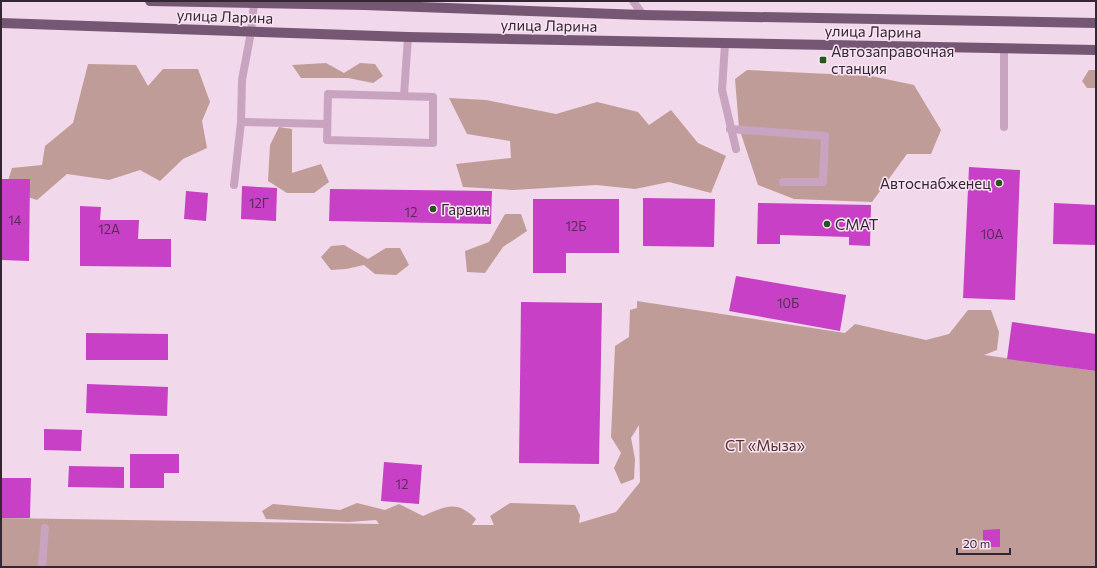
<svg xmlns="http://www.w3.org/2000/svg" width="1097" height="568" viewBox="0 0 1097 568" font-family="Commissioner,sans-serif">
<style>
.green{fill:#c09c98}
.building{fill:#c740c6}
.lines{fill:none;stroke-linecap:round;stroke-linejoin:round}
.lane{stroke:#c9a4c1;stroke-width:8}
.primary{stroke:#765773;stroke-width:10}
.poi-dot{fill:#25561b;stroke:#f9e4f3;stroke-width:1.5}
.labels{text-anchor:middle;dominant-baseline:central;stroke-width:3;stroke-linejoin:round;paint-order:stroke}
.number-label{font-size:13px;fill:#592c58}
.street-label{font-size:15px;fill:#342633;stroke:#f9e4f3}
.poi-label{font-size:15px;fill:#342633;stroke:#f9e4f3;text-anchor:start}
.park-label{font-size:15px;fill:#522f29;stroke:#f9e4f3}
</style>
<rect width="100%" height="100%" fill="#f1d8ea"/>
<!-- green -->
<g class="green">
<polygon points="326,63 344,73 360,63 375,64 383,76 373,83 348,78 301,78 292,65"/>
<polygon points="88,64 136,65 148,86 163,69 198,69 210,102 202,121 207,148 183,159 160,181 140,170 109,180 67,174 37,200 5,190 12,168 42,165 45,146 73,123"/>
<polygon points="747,70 871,76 914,85 941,130 931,154 907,154 872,202 794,199 758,185 739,128 735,79"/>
<polygon points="1089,70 1096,70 1096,88 1087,88 1082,81"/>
<polygon points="449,98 486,100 556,114 597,102 638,112 649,125 671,110 698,143 726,156 711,193 669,182 635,189 596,185 513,190 463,187 456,164 511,158 510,141 467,134"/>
<polygon points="279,127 292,129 292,173 321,164 329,182 314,193 287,193 268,181 270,145"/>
<polygon points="505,214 521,214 527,231 503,247 485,273 467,272 465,251 489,242"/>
<polygon points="344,245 368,259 386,248 400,248 409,265 396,275 375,274 364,265 346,269 331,270 321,257 331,246"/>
<path d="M637,301L845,333L855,324L926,340L949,334L968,310H991L999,332L997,350L984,355L1096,371V567H1V518L379,524L376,520L349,522L266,519L262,511L273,504L340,510L357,503L385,510L399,504L423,516C446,506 457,500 476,519L472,525H494L490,516L510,503L575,505L580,515L579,523L616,512L640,482L639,425L631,438L635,459L634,479L621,484L614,468L621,453L611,437L615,346L629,337L630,310L637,308Z"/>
</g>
<!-- building -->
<g class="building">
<polygon points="969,167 1020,170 1015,300 963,298"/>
<polygon points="1,179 30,179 29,261 1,260"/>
<polygon points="242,186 277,188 276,221 241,219"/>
<polygon points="330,189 492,191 491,224 329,221"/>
<polygon points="186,191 208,193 206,221 184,219"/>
<polygon points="643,198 715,199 714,247 643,246"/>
<polygon points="533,199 619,199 619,253 566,253 566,273 533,273"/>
<polygon points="758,203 871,205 870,246 849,245 849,237 780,235 780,244 757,244"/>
<polygon points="1054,203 1096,205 1096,245 1053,244"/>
<polygon points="80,206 101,207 100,220 139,220 138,239 171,239 171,267 80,266"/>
<polygon points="736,276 846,295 840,331 729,311"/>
<polygon points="521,302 602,303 599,464 519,463"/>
<polygon points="1012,322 1096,334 1096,371 1007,359"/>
<polygon points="86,333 168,334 168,360 86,360"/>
<polygon points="87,384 168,387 167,416 86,413"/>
<polygon points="44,429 82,430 81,451 44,450"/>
<polygon points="130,454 179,454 179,473 164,473 164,488 130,488"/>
<polygon points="384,462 422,465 419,504 381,501"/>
<polygon points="69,466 124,467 124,488 68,487"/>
<polygon points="1,478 31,478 30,518 1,518"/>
<polygon points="1000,529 1000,547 983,547 983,530"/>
</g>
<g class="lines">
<!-- lane -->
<g class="lane">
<polyline points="633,1 643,15"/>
<polyline points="725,44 722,90 736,149"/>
<polyline points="1004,48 1004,127"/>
<polygon points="328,94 433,97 433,143 327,140"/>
<polyline points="404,95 408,37"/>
<polyline points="241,122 327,124"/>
<polyline points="730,129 825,136 823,182 783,182"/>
<polyline points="234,185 241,122 242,80 251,32 254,3"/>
<polyline points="42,567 45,528"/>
</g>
<!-- primary -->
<g class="primary">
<polyline points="150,1 364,5 643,15 1096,23"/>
<polyline points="1,23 408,37 1096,50"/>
</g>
</g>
<!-- markers -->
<g class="poi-dot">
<rect x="819" y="56" width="8" height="8" rx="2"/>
<circle cx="999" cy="183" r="4"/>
<circle cx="433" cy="209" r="4"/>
<circle cx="827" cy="224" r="4"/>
</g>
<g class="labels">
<!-- number labels -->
<g class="number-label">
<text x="259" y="203">12Г</text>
<text x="411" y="212">12</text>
<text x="15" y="220">14</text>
<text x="576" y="226">12Б</text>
<text x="109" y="229">12А</text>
<text x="992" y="234">10А</text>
<text x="788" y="303">10Б</text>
<text x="402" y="484">12</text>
</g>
<!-- street labels -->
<g class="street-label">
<text transform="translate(225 16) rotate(2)">улица Ларина</text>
<text transform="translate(549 25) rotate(1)">улица Ларина</text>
<text transform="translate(873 31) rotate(1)">улица Ларина</text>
</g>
<!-- poi labels -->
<g class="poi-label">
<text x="831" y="51">Автозаправочная<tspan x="831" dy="17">станция</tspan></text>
<text x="991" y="183" text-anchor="end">Автоснабженец</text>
<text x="441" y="209">Гарвин</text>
<text x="835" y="224">СМАТ</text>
</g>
<!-- park labels -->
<g class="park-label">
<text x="765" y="445">СТ «Мыза»</text>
</g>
</g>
<!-- border -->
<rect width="1097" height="568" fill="none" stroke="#342633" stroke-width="4"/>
<!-- scale -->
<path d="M957 548v6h53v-6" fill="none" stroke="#342633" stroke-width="2"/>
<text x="963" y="548" font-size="12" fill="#342633" stroke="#f9e4f3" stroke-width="3" paint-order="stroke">20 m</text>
</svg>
